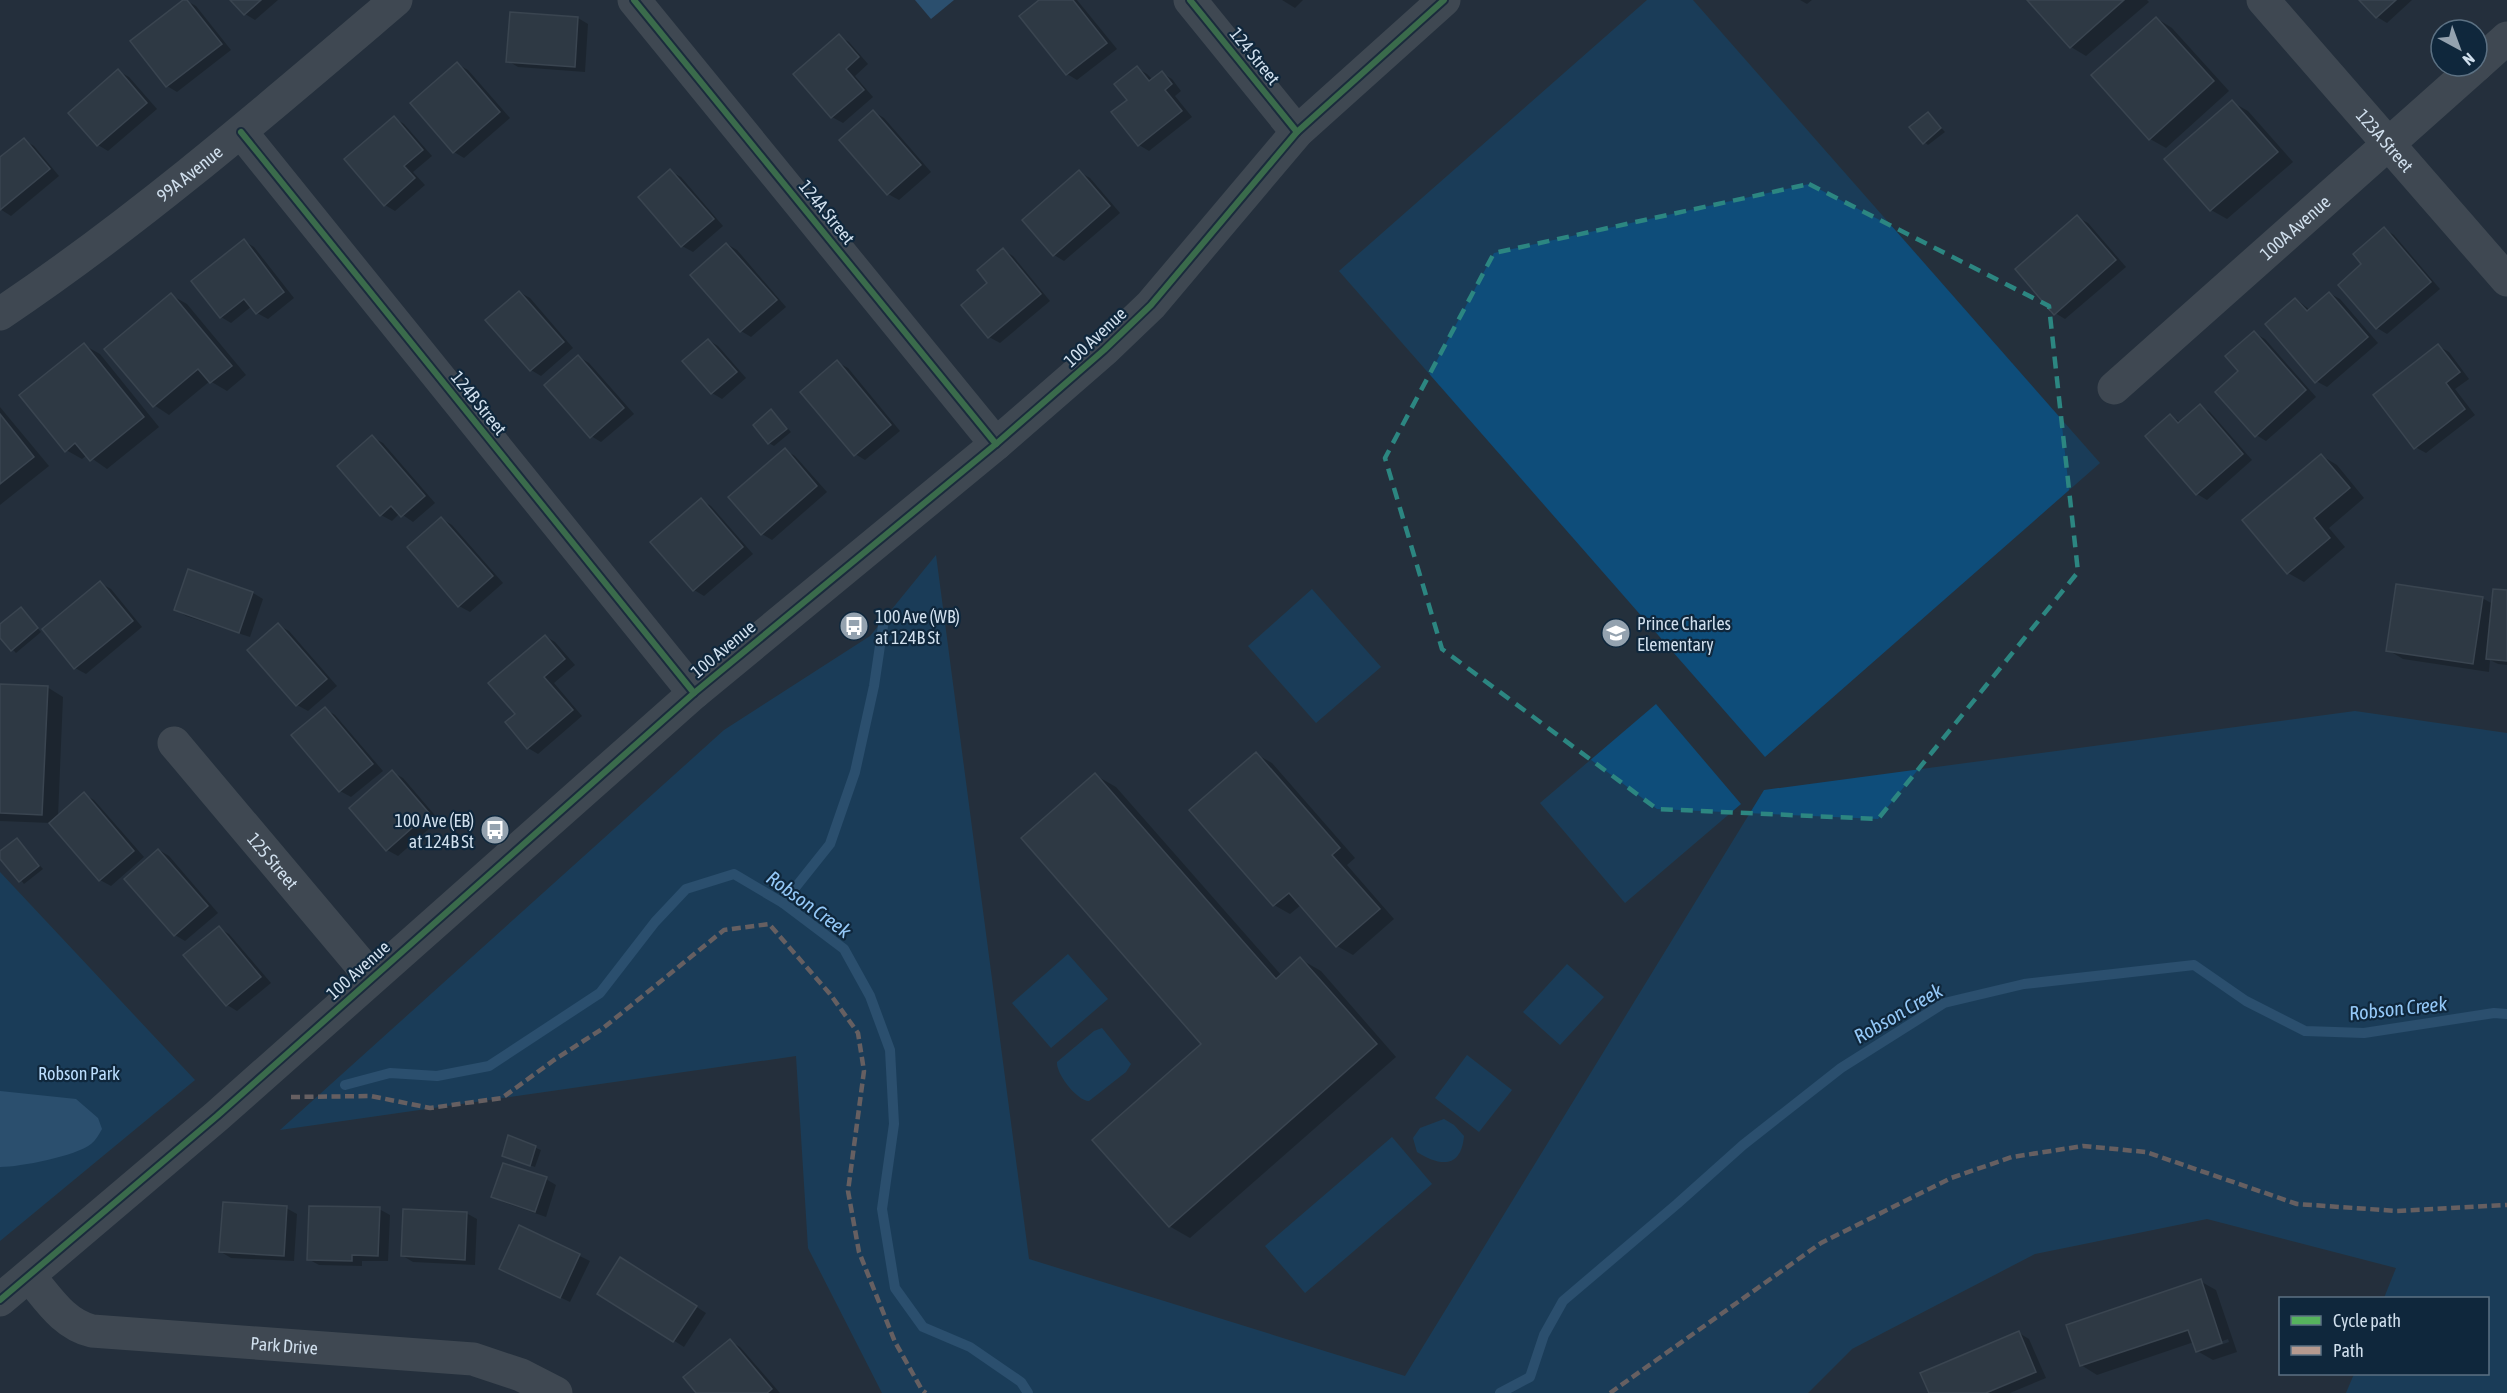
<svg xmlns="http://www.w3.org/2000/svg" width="2507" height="1393" viewBox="0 0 2507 1393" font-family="'Asap Condensed',sans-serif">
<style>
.green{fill:#0e4d7a}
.water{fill:#3475ab}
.shadow{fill:#0007;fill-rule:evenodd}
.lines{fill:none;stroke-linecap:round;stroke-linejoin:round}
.stream{stroke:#3475ab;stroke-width:10}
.building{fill:#3b454f;stroke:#545f69;stroke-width:1.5}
.minor{stroke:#60676e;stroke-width:33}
.tertiary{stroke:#60676e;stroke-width:33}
.quiet{stroke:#b69a8f;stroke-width:4.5;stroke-dasharray:9 4.5;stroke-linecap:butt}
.cycleway-casing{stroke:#0f273c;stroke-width:10}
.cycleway{stroke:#56b35d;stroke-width:6}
.marked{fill:none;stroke:#2c8681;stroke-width:4.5;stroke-dasharray:12 8;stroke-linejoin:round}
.labels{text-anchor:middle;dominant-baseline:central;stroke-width:4.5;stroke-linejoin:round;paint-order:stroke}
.street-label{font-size:18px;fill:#d0dfed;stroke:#0f273c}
.poi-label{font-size:18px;fill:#d0dfed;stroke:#0f273c;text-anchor:start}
.park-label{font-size:18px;fill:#bbddfd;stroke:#0f273c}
.water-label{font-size:20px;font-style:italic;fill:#94c8f7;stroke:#0f273c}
</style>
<rect width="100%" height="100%" fill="#24303c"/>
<!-- green -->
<g class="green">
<polygon points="1647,0 1693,0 2100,463 1765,757 1339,271"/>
<polygon points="936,555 1029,1259 1405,1376 1764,790 2355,711 2507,733 2507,1393 2346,1393 2354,1374 2488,1374 2488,1298 2384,1298 2396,1268 2207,1219 2035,1254 1852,1349 1808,1393 882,1393 808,1248 796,1056 280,1130 724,730 870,636"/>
<polygon points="1312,589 1381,667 1316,723 1248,646"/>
<polygon points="1656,704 1741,804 1625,903 1540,803"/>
<polygon points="0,872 195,1080 0,1241"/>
<polygon points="1068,954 1108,999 1051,1048 1012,1003"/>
<polygon points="1567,964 1604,997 1560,1045 1523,1012"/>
<path d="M1102,1028L1131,1064L1126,1072L1089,1101C1077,1101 1056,1074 1057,1062L1094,1031Z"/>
<polygon points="1467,1055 1512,1090 1479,1132 1435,1098"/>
<path d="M1444,1119L1454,1125L1464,1136C1461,1168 1441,1167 1417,1152L1413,1138L1420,1128Z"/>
<polygon points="1392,1137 1432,1184 1305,1293 1265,1246"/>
</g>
<!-- water -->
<g class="water">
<polygon points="915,0 954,0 931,19"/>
<path d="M0,1091L76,1099L98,1118L102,1129C99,1134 96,1140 91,1144C76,1156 20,1167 0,1167Z"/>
</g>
<!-- shadow -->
<g class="shadow">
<polygon points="185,0 196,6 231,50 177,92 167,86"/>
<polygon points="232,0 278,0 255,20 245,14"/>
<polygon points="1042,0 1077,0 1117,49 1077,80 1067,74 1021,17"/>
<polygon points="1282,0 1303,0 1295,8"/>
<polygon points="1800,0 1812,0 1807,4"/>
<polygon points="2029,0 2147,0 2149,2 2086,56 2071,47"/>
<polygon points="2361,0 2412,0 2387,23 2377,17"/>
<polygon points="511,14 578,18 588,24 585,72 518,67 508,61"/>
<polygon points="2156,18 2172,28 2229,91 2166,148 2150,139"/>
<polygon points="839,36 849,42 868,64 855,76 873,97 843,123 832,117 795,74"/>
<polygon points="457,64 468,70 510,118 464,158 454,152"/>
<polygon points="1137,68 1147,74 1153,80 1162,73 1172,79 1181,91 1175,96 1192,117 1149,151 1139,145 1129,100"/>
<polygon points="118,71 129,77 157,109 108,151 98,145"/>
<polygon points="2232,102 2248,111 2293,162 2227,219 2211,210 2166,159"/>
<polygon points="874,112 884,118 931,172 899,200 888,194"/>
<polygon points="1928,114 1945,132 1928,145 1924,142"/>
<polygon points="394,118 404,124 432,156 413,172 425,185 395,211 385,205"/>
<polygon points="24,140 34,146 59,176 11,216 0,209 0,159"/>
<polygon points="670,171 681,177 723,226 693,252 682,246 640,197"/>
<polygon points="1079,172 1090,178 1120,213 1064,261 1054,255"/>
<polygon points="2077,217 2088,223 2126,267 2065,319 2055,313"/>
<polygon points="2384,229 2394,235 2440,289 2387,334 2377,328"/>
<polygon points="244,241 254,247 294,298 268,319 257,313 252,306 231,323 221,317"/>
<polygon points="727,244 737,250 786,307 751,337 741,331 692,275"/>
<polygon points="1003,250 1013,256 1050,301 1000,343 989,337 990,283"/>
<polygon points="519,292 530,298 573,348 541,376 531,370"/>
<polygon points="2329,293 2340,299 2378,343 2327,387 2316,381 2296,299 2310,310"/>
<polygon points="171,295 187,304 246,375 227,391 210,381 169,415 154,405"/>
<polygon points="2254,333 2265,339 2316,397 2266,441 2256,435 2240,371"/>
<polygon points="708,340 718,346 746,378 722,399 712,393"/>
<polygon points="84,345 100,354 159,427 107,469 87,455 82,459 66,450"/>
<polygon points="2438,346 2449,352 2469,379 2455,389 2475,415 2426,453 2415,447"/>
<polygon points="579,357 589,363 634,414 601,442 591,436"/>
<polygon points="837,362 848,368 900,431 865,460 855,454"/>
<polygon points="2200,406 2210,412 2252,460 2207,500 2197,494 2170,416 2181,422"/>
<polygon points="0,407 49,466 0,505"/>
<polygon points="771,411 791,432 774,446 769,443"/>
<polygon points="372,437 383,443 435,503 413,522 400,513 392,521 381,515"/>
<polygon points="785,450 795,456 827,492 772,540 762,534"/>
<polygon points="2322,456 2337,465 2364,498 2329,528 2345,547 2304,582 2288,573"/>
<polygon points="701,500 711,506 753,554 704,596 694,590"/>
<polygon points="442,519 452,525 503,583 470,612 459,606"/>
<polygon points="100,583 111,589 142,627 86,674 75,668"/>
<polygon points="2507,591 2507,665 2498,664 2490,660 2489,672 2403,659 2388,650 2482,598 2493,604"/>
<polygon points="253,593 263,599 250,637 186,616 176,610"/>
<polygon points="21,609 41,632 16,653 0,636 0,626"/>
<polygon points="278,625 289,631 337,686 308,711 297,705 249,650"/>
<polygon points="545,636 555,642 575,665 554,683 582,716 538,754 528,748 517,714"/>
<polygon points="0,685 47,687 63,697 58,817 84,794 94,800 144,857 111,886 100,880 51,823 0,821"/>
<polygon points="325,709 335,715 383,771 351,797 340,791 293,735"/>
<polygon points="1256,754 1272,763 1355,858 1347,865 1394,919 1353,955 1337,946 1301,905 1290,914 1274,905"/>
<polygon points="392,772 403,778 439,820 398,856 387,850"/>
<polygon points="1095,775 1116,787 1282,976 1300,959 1321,971 1396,1057 1190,1238 1169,1226 1203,1044"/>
<polygon points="17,840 43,869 24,884 0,856 0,853"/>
<polygon points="159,850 169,856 218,913 185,941 175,935"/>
<polygon points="219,928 229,934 271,983 237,1011 227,1005"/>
<polygon points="509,1137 541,1150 535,1167 509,1158"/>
<polygon points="546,1179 556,1185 546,1217 503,1202 493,1196"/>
<polygon points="286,1208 297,1214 294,1261 231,1258 221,1252"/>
<polygon points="379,1209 390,1215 388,1261 362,1261 362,1266 319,1265 308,1259"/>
<polygon points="466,1213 477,1219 475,1265 413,1262 403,1256"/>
<polygon points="520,1227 590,1261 570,1302 501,1269"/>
<polygon points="631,1265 706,1313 684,1347 599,1293"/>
<path d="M2200,1281L2216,1290L2237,1352L2213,1360L2197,1351L2194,1342L2097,1375L2081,1365ZM2228,1339L2229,1342L2206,1350V1347Z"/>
<polygon points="2019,1333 2029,1339 2046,1378 2010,1393 1930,1393"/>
<polygon points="730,1341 740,1347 780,1393 698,1393"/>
</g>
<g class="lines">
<!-- stream -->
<g class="stream">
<polyline points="783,903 830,844 855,772 874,686 884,619"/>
<polyline points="345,1085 390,1073 437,1076 489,1066 600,993 655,922 686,889 734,874 783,903 844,949 870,996 890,1050 894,1124 882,1209 895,1288 923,1327 970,1347 1021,1382 1028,1393"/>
<polyline points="1500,1393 1530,1377 1544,1335 1563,1301 1677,1204 1743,1145 1841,1068 1944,1003 2024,984 2194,965 2246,1001 2305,1031 2364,1033 2494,1013 2507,1014"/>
</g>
</g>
<!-- building -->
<g class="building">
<polygon points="183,0 187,0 222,44 166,87 130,41"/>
<polygon points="230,0 261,0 244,15"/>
<polygon points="1039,0 1073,0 1107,43 1066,75 1019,16"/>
<polygon points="2027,0 2124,0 2070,48"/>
<polygon points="2359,0 2396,0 2376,18"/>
<polygon points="510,12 578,17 575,67 506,62"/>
<polygon points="2156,17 2214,81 2149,140 2091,75"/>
<polygon points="839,34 859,57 846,69 864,90 831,118 793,74"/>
<polygon points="457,62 500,112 453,153 410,103"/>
<polygon points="1137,66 1149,81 1162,71 1172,84 1165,90 1182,111 1138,146 1111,112 1127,100 1114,84"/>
<polygon points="118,69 147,103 97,146 68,113"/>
<polygon points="2232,100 2278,152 2210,211 2164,159"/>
<polygon points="873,110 921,165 887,195 839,140"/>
<polygon points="1928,112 1941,128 1923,144 1909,127"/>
<polygon points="394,116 423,150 404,166 415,178 384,206 344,159"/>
<polygon points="24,138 50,169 0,210 0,157"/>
<polygon points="670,169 714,219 681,247 638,197"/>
<polygon points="1079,170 1110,206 1053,256 1022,220"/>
<polygon points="2077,215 2116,260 2054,315 2015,269"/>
<polygon points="2384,227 2431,282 2376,329 2338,285 2361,264 2353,254"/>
<polygon points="244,239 284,292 256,314 244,299 220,318 191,281"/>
<polygon points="726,243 777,300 740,332 690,275"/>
<polygon points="1003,248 1041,294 988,338 961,305 987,283 977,270"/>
<polygon points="519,291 564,342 530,371 485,320"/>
<polygon points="2329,292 2368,337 2315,383 2265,324 2295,298 2307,311"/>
<polygon points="171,293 232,366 210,383 198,369 153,407 104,349"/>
<polygon points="2254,331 2306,390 2255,437 2215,392 2238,371 2225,356"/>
<polygon points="708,339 737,372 711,394 682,361"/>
<polygon points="84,343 144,417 90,461 75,443 65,452 19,395"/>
<polygon points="2438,344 2460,372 2446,383 2465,409 2414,449 2373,395"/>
<polygon points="578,355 624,408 590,438 544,385"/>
<polygon points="837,360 891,425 854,456 800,392"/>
<polygon points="2200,404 2243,454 2196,495 2145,436 2170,414 2178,423"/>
<polygon points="771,409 787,429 768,444 753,425"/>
<polygon points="0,414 34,457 0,484"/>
<polygon points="372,435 425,496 401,517 391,506 380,516 337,466"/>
<polygon points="785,448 817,486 761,535 728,497"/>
<polygon points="2321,454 2350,488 2314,518 2330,538 2287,574 2242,520"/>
<polygon points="701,498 743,547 693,591 650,542"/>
<polygon points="441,517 493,576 458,607 407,547"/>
<polygon points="188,569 253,592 239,633 174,610"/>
<polygon points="100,581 133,621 74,669 42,629"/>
<polygon points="2396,584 2483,597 2473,664 2386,651"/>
<polygon points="2493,589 2507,590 2507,661 2486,659"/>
<polygon points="21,607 38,628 11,651 0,638 0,624"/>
<polygon points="278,623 327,679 296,706 247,650"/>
<polygon points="545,635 565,659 544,677 573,710 527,749 505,722 515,714 488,683"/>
<polygon points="0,684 48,686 42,815 0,813"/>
<polygon points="325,707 373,764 339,792 291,735"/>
<polygon points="1256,752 1340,848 1332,855 1380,909 1336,947 1289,893 1273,906 1189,810"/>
<polygon points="392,770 429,813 386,851 349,808"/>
<polygon points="1095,773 1276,979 1300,957 1377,1044 1169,1227 1092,1140 1201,1044 1021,838"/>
<polygon points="84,792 134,851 99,881 49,823"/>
<polygon points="17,838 39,866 19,882 0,859 0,851"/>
<polygon points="158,849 208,906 174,936 124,879"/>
<polygon points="219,926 261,977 226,1006 183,955"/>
<polygon points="508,1135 536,1146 530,1166 502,1156"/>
<polygon points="503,1163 547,1177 535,1212 491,1197"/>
<polygon points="223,1202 287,1206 284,1256 219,1252"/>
<polygon points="309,1206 380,1207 378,1256 352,1255 352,1261 307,1260"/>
<polygon points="403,1209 467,1212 465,1260 401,1256"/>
<polygon points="519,1225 580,1254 560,1298 499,1269"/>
<polygon points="620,1257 697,1306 673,1342 597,1294"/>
<polygon points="2201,1279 2222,1343 2196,1352 2188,1330 2080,1366 2066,1325"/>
<polygon points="2019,1331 2036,1372 1986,1393 1929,1393 1920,1373"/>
<polygon points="730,1339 772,1389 767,1393 696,1393 683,1377"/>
</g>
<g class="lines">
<!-- minor -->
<g class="minor">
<polyline points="634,0 996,444"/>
<polyline points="1190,0 1297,132"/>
<path id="s1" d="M2263,0L2507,280"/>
<polyline points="2477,65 2507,38"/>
<polyline points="241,132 694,693"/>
<path id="s2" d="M0,314C140,220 268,109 396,0"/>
<path id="s3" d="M2114,388L2476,66"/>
<path id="s4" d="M174,743L372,978"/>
<path id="s5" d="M29,1276C48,1298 63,1324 92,1331L473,1359L521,1375L556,1393"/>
</g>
<!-- tertiary -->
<polyline class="tertiary" points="0,1300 217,1116 694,693 996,444 1104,350 1151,305 1297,132 1444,0"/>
<!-- quiet -->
<g class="quiet">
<polyline points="291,1097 371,1096 430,1108 502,1098 554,1060 602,1029 724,930 769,924 830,994 858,1033 864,1071 848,1191 859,1252 895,1342 922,1390 926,1393"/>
<polyline points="1610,1393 1821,1243 1951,1178 2012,1157 2083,1146 2146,1152 2297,1204 2397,1211 2507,1205"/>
</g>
<!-- cycleway casing -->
<g class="cycleway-casing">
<g id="cycleway">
<polyline points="634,0 996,444"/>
<polyline points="1190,0 1297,132"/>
<polyline points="241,132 694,693"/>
<polyline points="0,1300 217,1116 694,693 996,444 1104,350 1151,305 1297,132 1444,0"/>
</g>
</g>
<!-- cycleway -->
<use href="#cycleway" class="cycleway"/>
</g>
<!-- marked area -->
<path d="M0 0H2507V1393H0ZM1809,184L2049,306L2078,572L1878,819L1657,809L1442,649L1385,458L1494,253Z" fill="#24303c" fill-opacity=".55" fill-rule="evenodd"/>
<path class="marked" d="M1809,184L2049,306L2078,572L1878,819L1657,809L1442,649L1385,458L1494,253Z"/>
<!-- icons -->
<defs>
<g id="bus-disc" transform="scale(1.5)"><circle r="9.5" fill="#94a2af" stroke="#0f273c"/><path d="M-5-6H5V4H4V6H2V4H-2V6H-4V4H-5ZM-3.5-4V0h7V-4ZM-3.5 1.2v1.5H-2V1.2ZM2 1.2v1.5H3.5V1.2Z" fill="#fff"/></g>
<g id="school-disc" transform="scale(1.5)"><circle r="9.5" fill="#94a2af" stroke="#0f273c"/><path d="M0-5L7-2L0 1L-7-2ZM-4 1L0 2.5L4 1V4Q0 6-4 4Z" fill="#fff"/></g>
</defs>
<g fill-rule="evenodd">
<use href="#bus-disc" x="854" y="626"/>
<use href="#school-disc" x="1616" y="633"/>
<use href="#bus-disc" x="495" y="830"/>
</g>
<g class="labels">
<!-- street labels -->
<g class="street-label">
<text transform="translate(1255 56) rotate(51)">124 Street</text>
<text stroke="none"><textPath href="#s1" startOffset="186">123A Street</textPath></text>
<text stroke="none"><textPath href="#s2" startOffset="236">99A Avenue</textPath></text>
<text transform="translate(827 212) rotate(51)">124A Street</text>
<text stroke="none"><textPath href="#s3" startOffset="242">100A Avenue</textPath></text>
<text transform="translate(1095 337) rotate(-43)">100 Avenue</text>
<text transform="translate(479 403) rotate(51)">124B Street</text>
<text transform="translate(723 649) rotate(-40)">100 Avenue</text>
<text stroke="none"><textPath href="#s4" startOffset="154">125 Street</textPath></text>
<text transform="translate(358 970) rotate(-42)">100 Avenue</text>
<text stroke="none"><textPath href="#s5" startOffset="278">Park Drive</textPath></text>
</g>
<!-- poi labels -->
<g class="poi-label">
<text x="875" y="616">100 Ave (WB)<tspan x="875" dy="21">at 124B St</tspan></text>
<text x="1637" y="623">Prince Charles<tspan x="1637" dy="21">Elementary</tspan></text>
<text x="474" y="820" text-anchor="end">100 Ave (EB)<tspan x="474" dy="21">at 124B St</tspan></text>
</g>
<!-- park labels -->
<g class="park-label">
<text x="79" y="1073">Robson Park</text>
</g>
<!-- water labels -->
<g class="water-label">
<text transform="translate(809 904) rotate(36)">Robson Creek</text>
<text transform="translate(2398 1008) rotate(-6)">Robson Creek</text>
<text transform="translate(1898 1013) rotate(-30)">Robson Creek</text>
</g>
</g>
<!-- legend -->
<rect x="2279" y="1297" width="210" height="78" fill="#0f273c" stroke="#5c7183" stroke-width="1.5"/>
<rect x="2291" y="1316" width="30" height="9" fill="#56b35d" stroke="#5c7183" stroke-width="1.5"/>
<text x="2333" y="1327" font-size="18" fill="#d0dfed">Cycle path</text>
<rect x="2291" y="1346" width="30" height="9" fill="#b69a8f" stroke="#5c7183" stroke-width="1.5"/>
<text x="2333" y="1357" font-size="18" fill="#d0dfed">Path</text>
<!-- north arrow -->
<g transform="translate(2459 48) rotate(139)"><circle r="28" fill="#0f273c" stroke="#5c7183" stroke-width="1.5"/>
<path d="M0-4.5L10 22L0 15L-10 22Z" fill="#94a2af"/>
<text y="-9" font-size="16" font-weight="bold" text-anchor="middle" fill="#d0dfed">N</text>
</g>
</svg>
